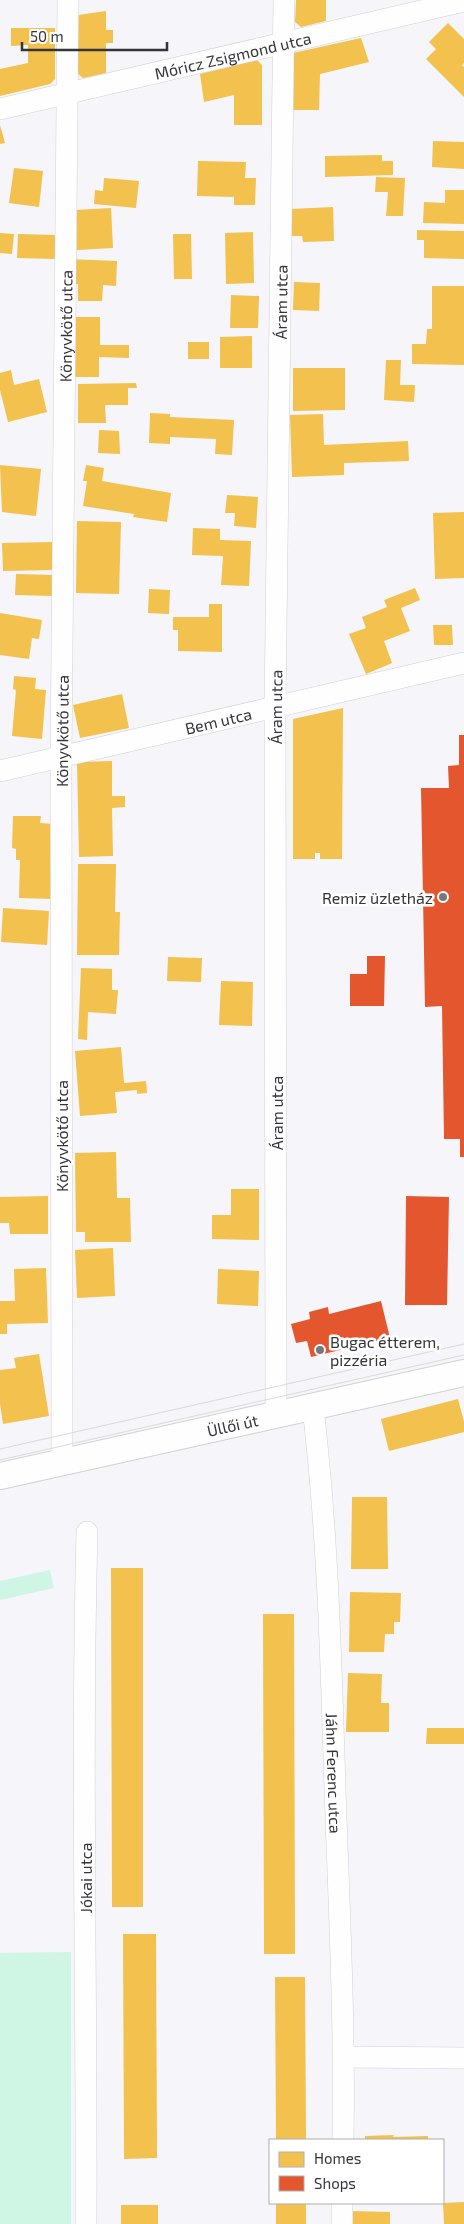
<svg xmlns="http://www.w3.org/2000/svg" width="464" height="2224" viewBox="0 0 464 2224" font-family="'Exo 2',sans-serif">
<style>
.green{fill:#cff6e5}
.homes{fill:#f2c14e}
.shops{fill:#e4572e}
.lines{fill:none;stroke-linecap:round;stroke-linejoin:round}
.minor-casing{stroke:#d1d1d5;stroke-width:22}
.major-casing{stroke:#d1d1d5;stroke-width:28}
.minor{stroke:#fefefe;stroke-width:21}
.major{stroke:#fefefe;stroke-width:26}
.tram{stroke:#dbdbdc;stroke-width:1}
.poi-dot{fill:#78787c;stroke:#fff;stroke-width:2}
.labels{text-anchor:middle;dominant-baseline:central;stroke-width:5;stroke-linejoin:round;paint-order:stroke}
.street-label{font-size:16px;fill:#353438;stroke:#fff}
.poi-label{font-size:16px;fill:#353438;stroke:#fff;text-anchor:end}
</style>
<rect width="100%" height="100%" fill="#f5f5fa"/>
<!-- green -->
<g class="green">
<polygon points="50,1570 54,1588 0,1600 0,1581"/>
<polygon points="71,1952 71,2224 0,2224 0,1953"/>
</g>
<!-- homes -->
<g class="homes">
<polygon points="296,0 326,0 326,21 301,27 295,22"/>
<polygon points="106,11 106,30 113,30 113,43 106,43 106,73 83,78 78,74 78,15"/>
<polygon points="448,23 464,39 464,63 462,65 464,67 464,97 426,59 436,49 429,42"/>
<polygon points="11,28 55,28 55,79 50,84 0,96 0,69 28,63 28,45 11,46"/>
<polygon points="361,38 369,62 320,74 319,110 293,110 293,53"/>
<polygon points="257,60 262,65 262,125 234,125 234,95 204,102 200,74"/>
<polygon points="0,125 5,143 0,144"/>
<polygon points="433,141 464,142 464,169 432,167"/>
<polygon points="382,155 382,161 393,161 393,175 325,177 325,156"/>
<polygon points="198,161 246,162 245,178 256,178 255,205 234,205 234,197 197,196"/>
<polygon points="14,168 43,171 39,207 9,203"/>
<polygon points="376,177 405,178 403,216 386,216 388,192 375,192"/>
<polygon points="104,178 139,181 136,208 94,204 95,190 103,191"/>
<polygon points="445,190 464,190 464,224 423,223 424,202 445,203"/>
<polygon points="333,207 334,241 303,242 302,236 291,236 290,209"/>
<polygon points="111,208 113,248 77,250 75,210"/>
<polygon points="417,230 464,231 464,259 424,258 424,240 417,240"/>
<polygon points="253,232 254,283 226,284 225,233"/>
<polygon points="0,233 14,234 12,254 0,253"/>
<polygon points="18,234 57,235 56,259 17,258"/>
<polygon points="173,234 191,234 192,279 174,279"/>
<polygon points="69,259 117,261 116,286 103,285 102,301 78,301 78,284 68,283"/>
<polygon points="294,282 320,283 319,311 293,310"/>
<polygon points="432,286 464,286 464,365 412,364 412,344 426,344 427,329 432,329"/>
<polygon points="231,295 259,296 258,328 230,328"/>
<polygon points="76,317 100,317 100,345 129,345 129,358 99,357 99,377 75,377"/>
<polygon points="252,336 252,368 220,368 220,337"/>
<rect x="188" y="342" width="21" height="17"/>
<polygon points="386,360 401,360 400,385 415,385 414,402 384,400"/>
<polygon points="293,368 345,368 345,410 293,411"/>
<polygon points="11,370 14,385 39,379 47,412 8,422 0,390 0,373"/>
<polygon points="136,383 137,388 128,388 128,405 105,405 106,423 78,423 78,384"/>
<polygon points="150,413 170,414 170,417 234,420 232,455 215,454 216,439 170,437 170,444 149,443"/>
<polygon points="323,414 324,445 408,441 409,461 344,463 344,475 292,477 290,415"/>
<polygon points="99,430 119,431 120,454 98,453"/>
<polygon points="0,465 41,469 36,516 2,512"/>
<polygon points="86,465 104,468 102,481 171,493 167,522 133,517 134,514 83,506 87,481 83,481"/>
<polygon points="227,495 258,497 256,528 234,526 235,513 225,513"/>
<polygon points="464,512 464,578 435,579 433,513"/>
<polygon points="77,521 121,522 119,594 76,593"/>
<polygon points="193,528 220,529 220,540 251,541 249,586 221,585 223,556 192,555"/>
<polygon points="54,542 54,570 3,571 2,543"/>
<polygon points="16,574 54,575 53,596 15,595"/>
<polygon points="415,588 420,600 401,608 410,631 384,641 392,663 366,674 349,634 366,628 362,617 387,607 384,600"/>
<polygon points="149,589 170,590 169,614 148,613"/>
<polygon points="209,604 222,604 222,652 178,651 178,630 173,630 173,617 209,617"/>
<polygon points="0,613 42,620 39,639 32,638 29,659 0,655"/>
<polygon points="433,625 452,625 453,645 434,645"/>
<polygon points="14,676 36,678 35,689 46,690 42,739 12,736 16,690 13,689"/>
<polygon points="122,694 129,728 80,738 73,705"/>
<polygon points="343,708 342,859 320,859 320,853 315,853 315,859 293,859 293,719"/>
<polygon points="112,761 112,796 125,796 125,807 112,808 113,856 79,857 77,762"/>
<polygon points="13,816 41,816 40,823 54,824 52,899 19,898 20,860 16,860 16,849 12,848"/>
<polygon points="78,864 116,864 115,912 120,912 119,955 77,955"/>
<polygon points="3,908 49,911 47,945 1,942"/>
<polygon points="168,957 202,958 201,982 167,981"/>
<polygon points="81,968 112,969 112,990 118,990 116,1014 88,1012 87,1040 78,1039"/>
<polygon points="221,981 253,982 252,1026 219,1025"/>
<polygon points="121,1047 124,1083 146,1081 147,1093 137,1094 137,1090 115,1092 117,1113 80,1116 75,1051"/>
<polygon points="116,1152 117,1198 130,1198 131,1242 85,1242 85,1232 76,1232 75,1153"/>
<polygon points="231,1189 259,1189 259,1240 212,1239 212,1215 231,1215"/>
<polygon points="48,1196 48,1234 10,1234 9,1223 0,1223 0,1197"/>
<polygon points="113,1248 115,1296 77,1298 75,1250"/>
<polygon points="46,1268 48,1323 7,1324 7,1334 0,1334 0,1301 15,1301 14,1269"/>
<polygon points="218,1269 259,1271 258,1306 217,1304"/>
<polygon points="39,1354 49,1416 3,1424 0,1404 0,1370 16,1368 14,1358"/>
<polygon points="458,1399 464,1422 464,1432 389,1451 381,1419"/>
<polygon points="352,1497 387,1497 388,1569 351,1569"/>
<polygon points="111,1568 143,1568 143,1907 112,1907"/>
<polygon points="350,1592 401,1593 400,1622 394,1622 394,1634 385,1634 384,1652 349,1652"/>
<polygon points="263,1614 294,1614 295,1954 264,1954"/>
<polygon points="348,1673 382,1674 381,1703 389,1703 389,1732 346,1732"/>
<polygon points="427,1728 464,1728 464,1744 426,1744"/>
<polygon points="123,1934 156,1934 157,2158 124,2159"/>
<polygon points="275,1977 305,1977 306,2140 276,2140"/>
<polygon points="394,2135 393,2137 428,2136 428,2140 365,2140 365,2136"/>
<polygon points="464,2202 464,2224 444,2224 443,2203"/>
<rect x="276" y="2203" width="30" height="21"/>
<rect x="121" y="2205" width="37" height="19"/>
<polygon points="350,2211 390,2212 390,2224 350,2224"/>
</g>
<!-- shops -->
<g class="shops">
<polygon points="459,735 464,735 464,1157 460,1157 460,1139 444,1139 442,1006 425,1007 421,788 449,788 448,766 459,765"/>
<polygon points="367,956 385,956 384,1006 350,1006 350,974 367,974"/>
<polygon points="406,1196 449,1197 447,1305 405,1305"/>
<polygon points="381,1301 390,1338 311,1357 307,1341 296,1343 291,1324 310,1319 309,1312 328,1307 329,1314"/>
</g>
<g class="lines">
<!-- minor casing -->
<g class="minor-casing">
<g id="minor">
<path id="s1" d="M0,109L464,1"/>
<path id="s2" d="M0,771L464,663"/>
<path id="s3" d="M313,1408C328,1535 331,1661 335,1789C339,1906 345,2023 343,2140"/>
<path id="s4" d="M276,1416L275,707L284,0"/>
<path id="s5" d="M62,1462L61,757L68,0"/>
<polyline points="344,2057 464,2058"/>
<path d="M86,2224C87,1993 81,1762 87,1532"/>
<polyline points="342,2224 342,2203"/>
</g>
</g>
<!-- major casing -->
<g class="major-casing">
<g id="major">
<path id="s6" d="M0,1476L464,1373"/>
</g>
</g>
<!-- minor -->
<use href="#minor" class="minor"/>
<!-- major -->
<use href="#major" class="major"/>
<!-- tram -->
<g class="tram">
<polyline points="0,1449 464,1344"/>
<polyline points="0,1460 464,1355"/>
</g>
</g>
<!-- markers -->
<g class="poi-dot">
<circle cx="443" cy="897" r="5"/>
<circle cx="320" cy="1350" r="5"/>
</g>
<g class="labels">
<!-- street labels -->
<g class="street-label">
<text stroke="none"><textPath href="#s1" startOffset="239">Móricz Zsigmond utca</textPath></text>
<text stroke="none"><textPath href="#s4" startOffset="1114">Áram utca</textPath></text>
<text stroke="none"><textPath href="#s5" startOffset="1136">Könyvkötő utca</textPath></text>
<text stroke="none"><textPath href="#s4" startOffset="709">Áram utca</textPath></text>
<text stroke="none"><textPath href="#s2" startOffset="224">Bem utca</textPath></text>
<text stroke="none"><textPath href="#s5" startOffset="731">Könyvkötő utca</textPath></text>
<text transform="translate(276 1113) rotate(-90)">Áram utca</text>
<text transform="translate(61 1136) rotate(-90)">Könyvkötő utca</text>
<text stroke="none"><textPath href="#s6" startOffset="238">Üllői út</textPath></text>
<text stroke="none"><textPath href="#s3" startOffset="366">Jáhn Ferenc utca</textPath></text>
<text transform="translate(85 1878) rotate(-90)">Jókai utca</text>
</g>
<!-- poi labels -->
<g class="poi-label">
<text x="433" y="897">Remiz üzletház</text>
<text x="330" y="1341" text-anchor="start">Bugac étterem,<tspan x="330" dy="18">pizzéria</tspan></text>
</g>
</g>
<!-- legend -->
<rect x="269" y="2139" width="175" height="65" fill="#ffffff" stroke="#aeaeaf"/>
<rect x="279" y="2152" width="25" height="15" fill="#f2c14e" stroke="#aeaeaf"/>
<text x="314" y="2164" font-size="15" fill="#353438">Homes</text>
<rect x="279" y="2176" width="25" height="15" fill="#e4572e" stroke="#aeaeaf"/>
<text x="314" y="2189" font-size="15" fill="#353438">Shops</text>
<!-- scale -->
<path d="M22 42v8h145v-8" fill="none" stroke="#353438" stroke-width="2.5"/>
<text x="30" y="42" font-size="15" fill="#353438" stroke="#ffffff" stroke-width="4" paint-order="stroke">50 m</text>
</svg>
